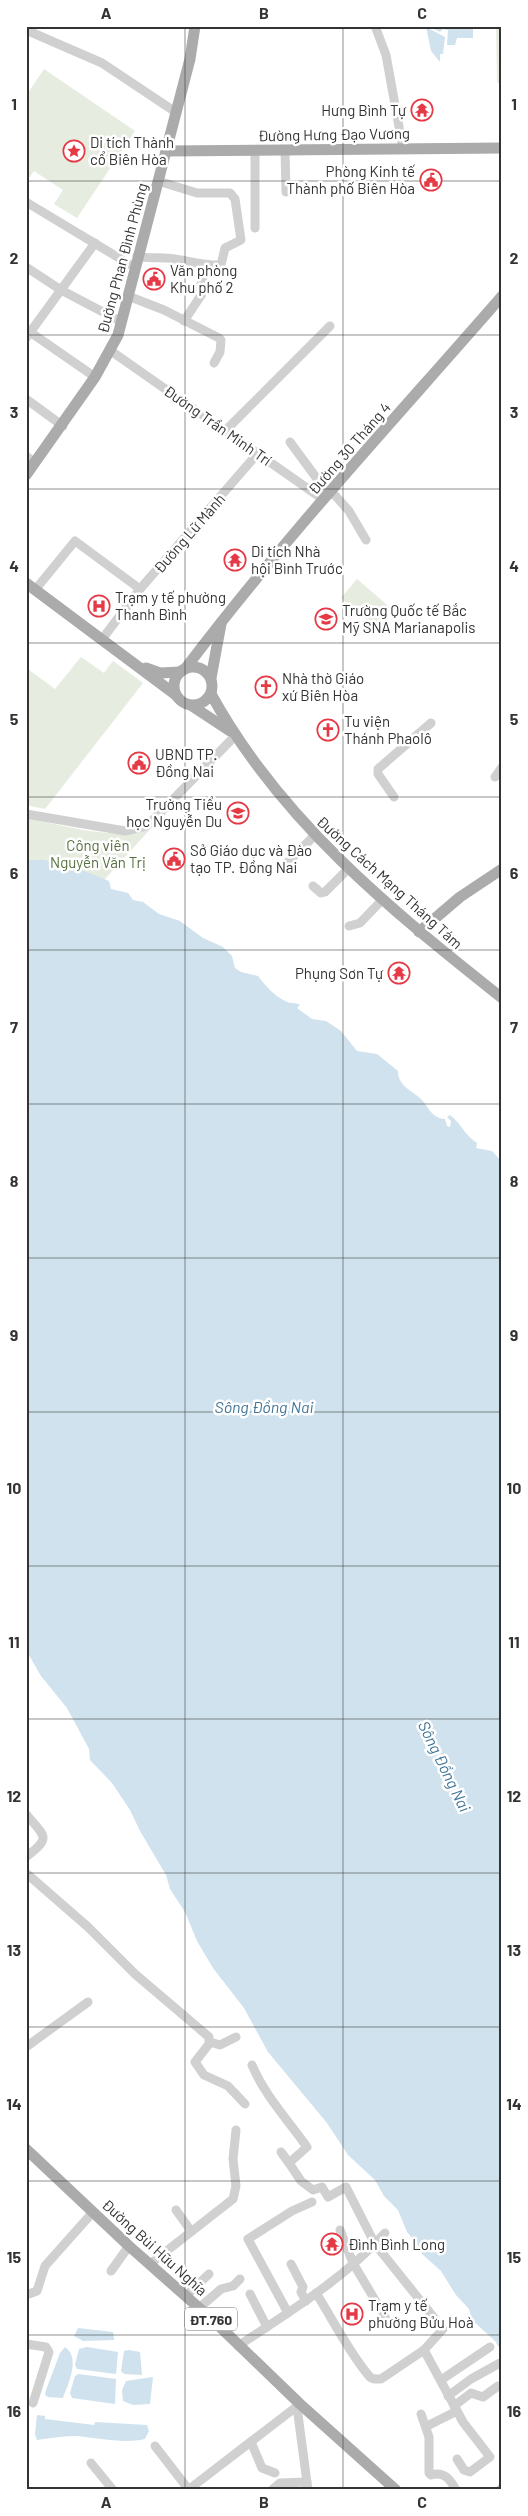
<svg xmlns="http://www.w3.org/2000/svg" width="528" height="2516" viewBox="0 0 528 2516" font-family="Barlow,sans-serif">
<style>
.green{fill:#e6ecdf}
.water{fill:#cfe2ee}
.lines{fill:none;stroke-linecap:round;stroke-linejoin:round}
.minor{stroke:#d0d0d0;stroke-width:9}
.major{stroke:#ababab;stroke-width:11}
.grid{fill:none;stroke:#333;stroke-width:1;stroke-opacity:0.55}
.labels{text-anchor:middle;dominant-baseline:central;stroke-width:5;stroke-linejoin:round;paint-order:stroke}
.shield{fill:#fff;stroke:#707070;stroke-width:1}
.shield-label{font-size:14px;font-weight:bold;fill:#333}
.poi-label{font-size:15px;fill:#333;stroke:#fff;text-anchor:start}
.street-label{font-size:15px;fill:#333;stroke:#fff}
.park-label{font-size:15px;fill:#56703f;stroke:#fff}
.water-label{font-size:16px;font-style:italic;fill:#3f7597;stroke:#fff}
.neatline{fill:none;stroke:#333;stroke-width:2}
.grid-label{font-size:16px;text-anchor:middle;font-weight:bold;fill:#333}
</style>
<rect width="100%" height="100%" fill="#fff"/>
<!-- green -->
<g class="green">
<polygon points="496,26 502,26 502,83 497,83"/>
<polygon points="44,69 135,131 77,218 54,204 63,190 34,171 26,182 26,96"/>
<polygon points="357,579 393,610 377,629 341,598"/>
<polygon points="81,657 104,673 113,661 143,683 45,809 26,805 26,674 29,670 55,689"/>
<path d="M26,818C59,824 127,845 154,825L104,880C96,878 89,872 81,870C64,865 44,860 26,860Z"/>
</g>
<!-- water -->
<g class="water">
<polygon points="428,26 473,26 473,38 457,38 455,45 447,45 448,30 443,29 440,32"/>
<polygon points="426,27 445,37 443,54 440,54 440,62 431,51"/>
<path d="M26,860H45L58,866L82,870L109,881L111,889L128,893L133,900L143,902L159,914L180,921L203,938L223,947L232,956L235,968L241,972L258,976C266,986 273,995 285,1001C290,1004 295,1002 300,1005L297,1008L312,1019L326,1021L341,1031L357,1051L377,1054L398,1071C398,1086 411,1090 421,1099C429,1107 431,1118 445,1119L447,1126L450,1127L451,1121L447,1117L450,1115C462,1124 463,1134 477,1143L476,1148L492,1151L502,1162V2352L495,2341L472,2320L469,2309L456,2295L441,2271L422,2254L420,2248L407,2232L398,2210L384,2196L375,2180L348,2155L327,2123L268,2052L244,2008L213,1968L197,1941L185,1912L170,1889L166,1875L140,1831L130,1810L112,1783L90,1760L89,1749L67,1708L41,1676L26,1650Z"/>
<polygon points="78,2328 113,2332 114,2340 83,2341 74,2336"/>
<path d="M65,2347C81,2358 68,2384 63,2398L48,2397L45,2395L46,2390L60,2353Z"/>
<polygon points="87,2347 118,2352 116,2374 77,2369 75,2365 79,2349"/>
<polygon points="129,2350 140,2352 142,2375 124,2374 121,2371 124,2351"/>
<polygon points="79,2374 116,2379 115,2404 72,2398 70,2393 75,2376"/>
<polygon points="153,2377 150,2404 133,2405 123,2401 122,2390 126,2381"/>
<path d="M37,2415L45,2416V2419L94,2425L95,2422L147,2425L149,2431L145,2439C123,2444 99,2438 77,2436C63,2436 51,2438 37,2440L35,2434Z"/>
</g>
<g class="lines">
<!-- minor -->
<g class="minor">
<polyline points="375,26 386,55 403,149"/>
<polyline points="26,30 102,63 177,113"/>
<polyline points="255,150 255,228"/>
<polyline points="285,150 286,192"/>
<polyline points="26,202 134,267"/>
<path d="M137,256C147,259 155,257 165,258C185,259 201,266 221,265L225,248L241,240L235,199L230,193H197L158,181"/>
<polyline points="26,267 61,290 122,322"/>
<polyline points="128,296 164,310 219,338 221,340 220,352 214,363"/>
<polyline points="184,321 202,294 200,287 207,266"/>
<polyline points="30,332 95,377"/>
<polyline points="26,338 95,243"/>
<polyline points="111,351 324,500"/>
<polyline points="26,399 63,426"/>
<polyline points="226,430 330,326"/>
<polyline points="290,442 329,495"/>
<polyline points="26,456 35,463"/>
<polyline points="332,492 349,511 366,540"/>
<polyline points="35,590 75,541 140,589"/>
<polyline points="103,638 140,589 258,453"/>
<polyline points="495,777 502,767"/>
<polyline points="394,797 378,774 378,769 431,723"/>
<polyline points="26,814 125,831 146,826 155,818 235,736"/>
<polyline points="288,862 314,836"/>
<polyline points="313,886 321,893 325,892 349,868"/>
<polyline points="349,926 360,923 383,899"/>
<path d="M26,1814C45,1837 52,1837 26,1857"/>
<polyline points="26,1873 88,1927 135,1974 209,2037 209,2044 195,2062 204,2075 228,2086 245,2104"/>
<polyline points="210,2042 220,2045 236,2037"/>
<polyline points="26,2047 88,2002"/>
<path d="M252,2065C265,2096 288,2120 307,2147L289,2163L301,2181L313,2190L322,2187L328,2197L346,2187L375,2244L443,2329L424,2350L381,2379C377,2379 373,2380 370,2377C351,2356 332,2318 316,2293"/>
<polyline points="281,2152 289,2163"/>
<polyline points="176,2210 191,2231"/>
<polyline points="340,2230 353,2263 388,2322"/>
<polyline points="150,2264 233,2199 236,2186 233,2159 236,2130"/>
<polyline points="291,2264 303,2287 301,2292 306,2301"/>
<polyline points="111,2271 129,2246"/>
<polyline points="250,2294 267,2327"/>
<polyline points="26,2295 37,2291 45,2266 93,2212"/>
<polyline points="186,2296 209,2274"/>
<polyline points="199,2308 221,2289 233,2286 240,2279"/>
<polyline points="288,2313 248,2239 292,2211 312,2202"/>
<polyline points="26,2344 46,2347 49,2352 33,2403"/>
<path d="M238,2346C289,2312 344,2279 385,2233"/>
<polyline points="424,2350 463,2422 490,2457 470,2472 464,2470 457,2459"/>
<polyline points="441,2380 490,2347"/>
<polyline points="448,2396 471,2379 500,2363"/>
<polyline points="454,2406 471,2393 483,2397 498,2386"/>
<polyline points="297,2407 308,2490"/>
<path d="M421,2414L429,2437V2473L431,2475C444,2471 450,2479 456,2490"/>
<polyline points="427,2426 457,2411"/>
<polyline points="251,2442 262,2468 275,2473"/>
<polyline points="155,2446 189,2490"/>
<polyline points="91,2463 113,2490"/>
<polyline points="188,2490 300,2404"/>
<polyline points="272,2490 280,2483 307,2482"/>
<polyline points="500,2490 502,2488"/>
</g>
<!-- major -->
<g class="major">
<polyline points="166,151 502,148"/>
<polyline points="26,475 95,377 118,335 190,59 195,26"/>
<polyline points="26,583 176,695"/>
<circle cx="193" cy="686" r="19"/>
<polyline points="146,668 160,673 180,672"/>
<path d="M185,669C283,539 395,419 502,296"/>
<polyline points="211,678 221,624"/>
<path d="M211,694C280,820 391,910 502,998"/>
<polyline points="192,706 230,731"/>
<polyline points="419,932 460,897 502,869"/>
<polyline points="26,2149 129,2246 215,2322 300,2404 396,2490"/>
</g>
</g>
<!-- grid -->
<path class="grid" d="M185,26V2490M343,26V2490M26,181H502M26,335H502M26,489H502M26,643H502M26,797H502M26,950H502M26,1104H502M26,1258H502M26,1412H502M26,1566H502M26,1719H502M26,1873H502M26,2027H502M26,2181H502M26,2335H502"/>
<!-- icons -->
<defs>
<g id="temple-ring" transform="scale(1.125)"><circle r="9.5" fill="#fff" stroke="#e63946" stroke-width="1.5"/><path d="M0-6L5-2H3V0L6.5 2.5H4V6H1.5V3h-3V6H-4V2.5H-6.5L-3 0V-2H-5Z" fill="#e63946"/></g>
<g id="sight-ring" transform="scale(1.125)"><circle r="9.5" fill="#fff" stroke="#e63946" stroke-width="1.5"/><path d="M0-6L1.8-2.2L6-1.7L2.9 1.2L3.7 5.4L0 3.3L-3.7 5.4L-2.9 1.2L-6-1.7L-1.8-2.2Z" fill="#e63946"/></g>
<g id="civic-ring" transform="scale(1.125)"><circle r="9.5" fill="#fff" stroke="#e63946" stroke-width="1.5"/><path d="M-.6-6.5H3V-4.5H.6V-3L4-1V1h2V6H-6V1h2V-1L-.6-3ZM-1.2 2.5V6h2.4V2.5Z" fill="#e63946"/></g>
<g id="hospital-ring" transform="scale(1.125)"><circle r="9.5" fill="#fff" stroke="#e63946" stroke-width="1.5"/><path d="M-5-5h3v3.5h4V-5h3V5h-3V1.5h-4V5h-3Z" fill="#e63946"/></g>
<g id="school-ring" transform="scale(1.125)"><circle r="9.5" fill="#fff" stroke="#e63946" stroke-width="1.5"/><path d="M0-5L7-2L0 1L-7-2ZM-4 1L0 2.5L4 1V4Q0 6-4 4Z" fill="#e63946"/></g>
<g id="church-ring" transform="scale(1.125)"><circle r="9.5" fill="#fff" stroke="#e63946" stroke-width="1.5"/><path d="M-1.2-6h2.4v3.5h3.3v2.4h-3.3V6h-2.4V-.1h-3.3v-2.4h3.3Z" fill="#e63946"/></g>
</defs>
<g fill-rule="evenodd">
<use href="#temple-ring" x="422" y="110"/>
<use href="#sight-ring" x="74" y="151"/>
<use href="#civic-ring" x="431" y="180"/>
<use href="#civic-ring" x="154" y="279"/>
<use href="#temple-ring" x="235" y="560"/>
<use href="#hospital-ring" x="99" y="606"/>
<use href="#school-ring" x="326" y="619"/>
<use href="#church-ring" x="266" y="687"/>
<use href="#church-ring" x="328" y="730"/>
<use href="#civic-ring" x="139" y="763"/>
<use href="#school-ring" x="238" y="813"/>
<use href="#civic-ring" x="174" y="859"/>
<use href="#temple-ring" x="399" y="973"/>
<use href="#temple-ring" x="332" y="2244"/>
<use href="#hospital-ring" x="352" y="2314"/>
</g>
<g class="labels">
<!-- shield labels -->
<rect class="shield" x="185" y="2307.5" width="52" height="23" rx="4"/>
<g class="shield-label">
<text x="211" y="2319">ĐT.760</text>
</g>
<!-- poi labels -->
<g class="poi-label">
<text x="406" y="110" text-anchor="end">Hưng Bình Tự</text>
<text x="90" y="142">Di tích Thành<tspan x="90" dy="17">cổ Biên Hòa</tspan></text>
<text x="415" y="171" text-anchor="end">Phòng Kinh tế<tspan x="415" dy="17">Thành phố Biên Hòa</tspan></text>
<text x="170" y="270">Văn phòng<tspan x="170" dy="17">Khu phố 2</tspan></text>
<text x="251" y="551">Di tích Nhà<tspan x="251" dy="17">hội Bình Trước</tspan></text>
<text x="115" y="597">Trạm y tế phường<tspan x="115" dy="17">Thanh Bình</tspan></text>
<text x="342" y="610">Trường Quốc tế Bắc<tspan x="342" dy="17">Mỹ SNA Marianapolis</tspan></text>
<text x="282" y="678">Nhà thờ Giáo<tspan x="282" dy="17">xứ Biên Hòa</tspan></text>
<text x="344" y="721">Tu viện<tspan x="344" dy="17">Thánh Phaolô</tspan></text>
<text x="155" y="754">UBND TP.<tspan x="155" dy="17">Đồng Nai</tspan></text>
<text x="222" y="804" text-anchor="end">Trường Tiểu<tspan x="222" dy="17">học Nguyễn Du</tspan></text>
<text x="190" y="850">Sở Giáo dục và Đào<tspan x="190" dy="17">tạo TP. Đồng Nai</tspan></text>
<text x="383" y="973" text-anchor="end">Phụng Sơn Tự</text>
<text x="348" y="2244">Đình Bình Long</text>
<text x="368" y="2305">Trạm y tế<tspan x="368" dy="17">phường Bửu Hoà</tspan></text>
</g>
<!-- street labels -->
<g class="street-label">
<text transform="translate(334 134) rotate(-1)">Đường Hưng Đạo Vương</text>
<text transform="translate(122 258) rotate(-75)">Đường Phan Đình Phùng</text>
<text transform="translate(218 425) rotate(35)">Đường Trần Minh Trí</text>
<text transform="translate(349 448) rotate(-49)">Đường 30 Tháng 4</text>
<text transform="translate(189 533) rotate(-49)">Đường Lữ Mành</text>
<text transform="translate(390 882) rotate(42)">Đường Cách Mạng Tháng Tám</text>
<text transform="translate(155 2247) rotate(42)">Đường Bùi Hữu Nghĩa</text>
</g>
<!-- park labels -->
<g class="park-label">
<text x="98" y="845">Công viên<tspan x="98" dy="17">Nguyễn Văn Trị</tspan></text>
</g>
<!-- water labels -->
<g class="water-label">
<text x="264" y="1406">Sông Đồng Nai</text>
<text transform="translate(445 1766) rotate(64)">Sông Đồng Nai</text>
</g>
</g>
<!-- border -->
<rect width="528" height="2516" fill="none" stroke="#ffffff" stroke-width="55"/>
<rect x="28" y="28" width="472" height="2460" class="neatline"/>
<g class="grid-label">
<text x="106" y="19">A</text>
<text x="264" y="19">B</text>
<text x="422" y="19">C</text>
<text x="14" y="110">1</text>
<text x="514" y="110">1</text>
<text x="14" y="264">2</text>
<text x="514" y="264">2</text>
<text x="14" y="418">3</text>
<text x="514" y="418">3</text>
<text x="14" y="572">4</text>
<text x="514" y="572">4</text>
<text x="14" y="725">5</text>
<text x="514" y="725">5</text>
<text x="14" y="879">6</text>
<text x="514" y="879">6</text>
<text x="14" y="1033">7</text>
<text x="514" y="1033">7</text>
<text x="14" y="1187">8</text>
<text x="514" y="1187">8</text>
<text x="14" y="1341">9</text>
<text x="514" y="1341">9</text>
<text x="14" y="1494">10</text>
<text x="514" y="1494">10</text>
<text x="14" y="1648">11</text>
<text x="514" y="1648">11</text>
<text x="14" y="1802">12</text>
<text x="514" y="1802">12</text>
<text x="14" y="1956">13</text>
<text x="514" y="1956">13</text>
<text x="14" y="2110">14</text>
<text x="514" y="2110">14</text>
<text x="14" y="2263">15</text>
<text x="514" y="2263">15</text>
<text x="14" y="2417">16</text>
<text x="514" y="2417">16</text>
<text x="106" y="2508">A</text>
<text x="264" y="2508">B</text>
<text x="422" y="2508">C</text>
</g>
</svg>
